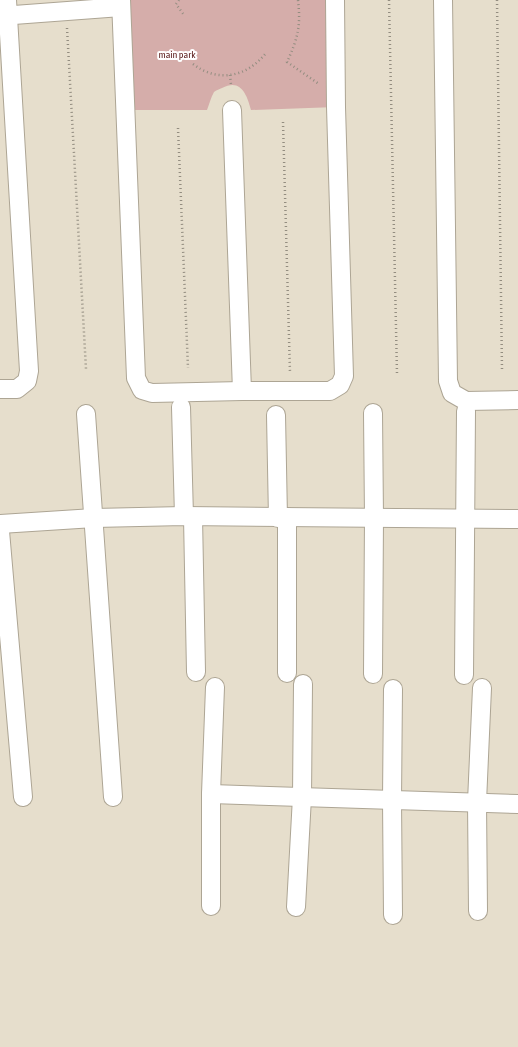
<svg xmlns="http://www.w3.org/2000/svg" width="518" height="1047" viewBox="0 0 518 1047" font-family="'Asap Condensed',sans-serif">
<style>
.green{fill:#d5adaa}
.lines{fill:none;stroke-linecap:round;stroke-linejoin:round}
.street-casing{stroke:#ada594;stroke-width:20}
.path{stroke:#938d80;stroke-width:2.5;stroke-dasharray:1 3;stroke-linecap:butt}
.street{stroke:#fff;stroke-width:18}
.labels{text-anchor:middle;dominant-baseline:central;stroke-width:4;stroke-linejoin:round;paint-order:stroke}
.park-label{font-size:10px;fill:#5e2120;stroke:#fff}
</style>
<rect width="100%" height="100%" fill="#e6decc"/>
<!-- green -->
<path class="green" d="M121,0H335L336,107L251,110C247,95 241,78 222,88C220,89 216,90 214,92C211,97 209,105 207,110H125Z"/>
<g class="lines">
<!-- street casing -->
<g class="street-casing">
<g id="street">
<polyline points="121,0 136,378 142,390 152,393 242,391 330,391 340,385 344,376 336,107 335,0"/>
<polyline points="443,0 448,381 452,393 466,401 518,400"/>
<polyline points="0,16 121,7"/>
<polyline points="232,110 242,391"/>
<polyline points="0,389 17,389 27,381 29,371 7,0"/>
<polyline points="181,407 184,516"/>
<polyline points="373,413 374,517 373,674"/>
<polyline points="86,414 113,797"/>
<polyline points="276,415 278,518"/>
<polyline points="193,517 196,672"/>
<polyline points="0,524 94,518 184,516 518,519"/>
<polyline points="0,531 23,797"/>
<polyline points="287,673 287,517"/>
<polyline points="464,675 466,411"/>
<polyline points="211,794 518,804"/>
<polyline points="211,906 211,794 215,687"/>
<polyline points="296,907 302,797 303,684"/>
<polyline points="478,911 477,802 482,688"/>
<polyline points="393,915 392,800 393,689"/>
</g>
</g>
<!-- path -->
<g class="path">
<polyline points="179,0 176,4 184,15"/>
<path d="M298,0C301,26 298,38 287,62L319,84"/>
<polyline points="389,0 397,374"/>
<polyline points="497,0 502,370"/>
<polyline points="67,28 86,369"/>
<path d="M193,64C218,83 247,77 266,53"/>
<polyline points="230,75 231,85"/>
<polyline points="283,122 290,373"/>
<polyline points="178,128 188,368"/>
</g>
<!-- street -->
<use href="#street" class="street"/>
</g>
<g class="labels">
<!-- park labels -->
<g class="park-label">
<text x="177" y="54">main park</text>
</g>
</g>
</svg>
